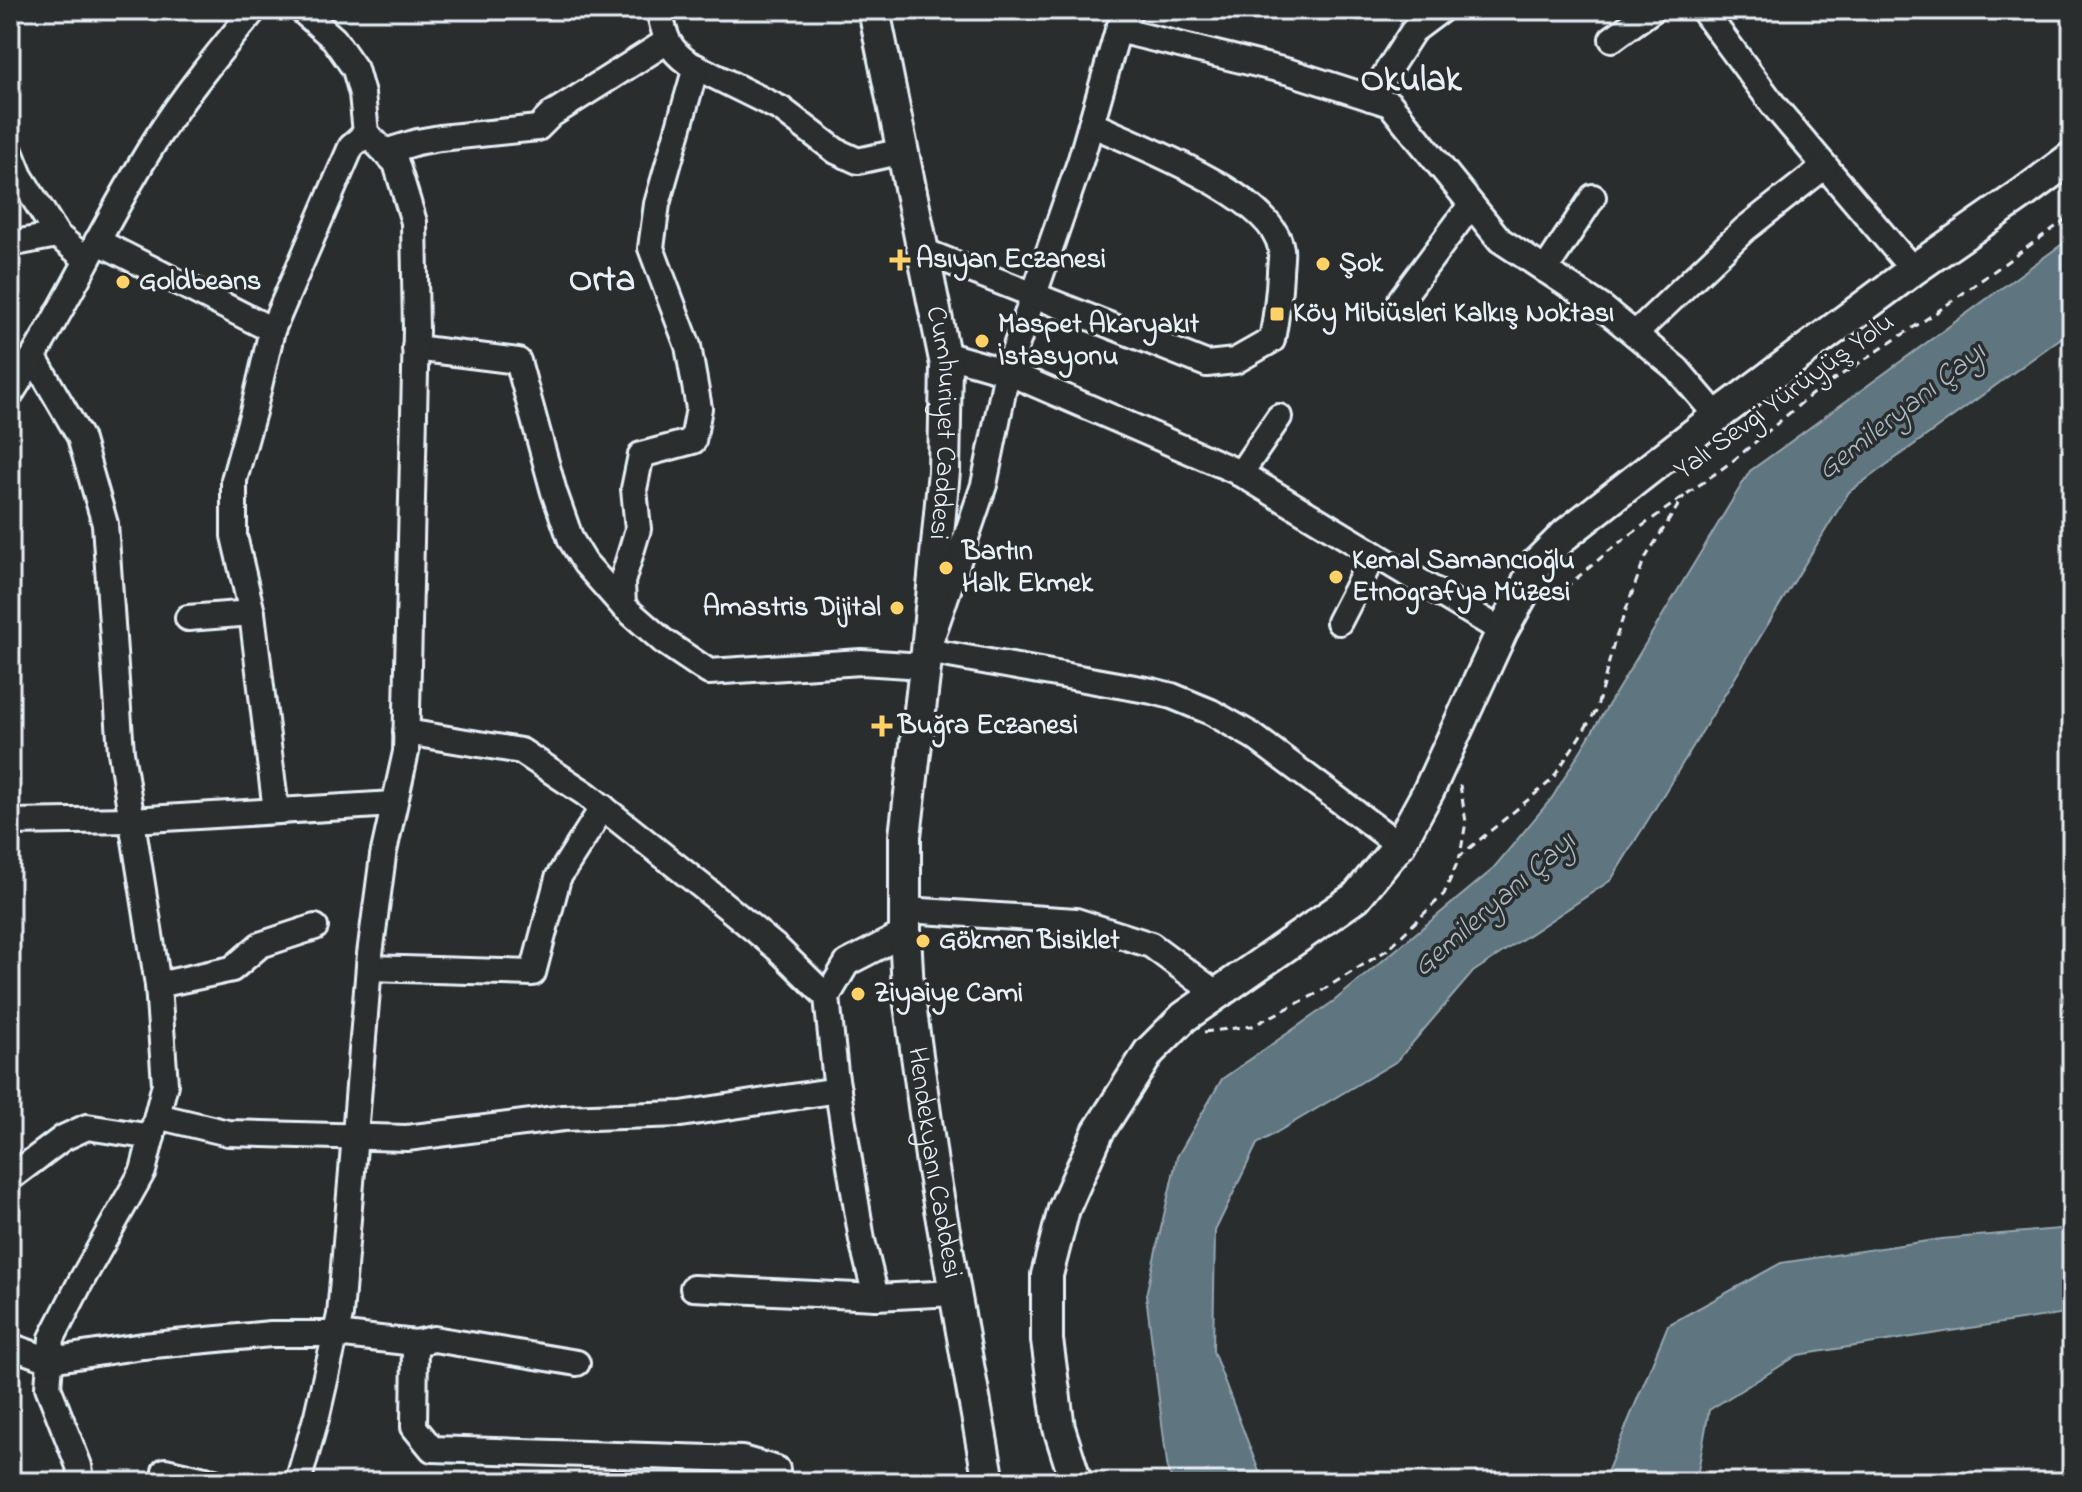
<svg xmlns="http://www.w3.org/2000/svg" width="2082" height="1492" viewBox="0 0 2082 1492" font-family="'Indie Flower',sans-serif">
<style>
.water{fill:#5e7580;stroke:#95a7b0;stroke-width:2}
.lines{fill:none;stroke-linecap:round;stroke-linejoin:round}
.minor-casing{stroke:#e8f1f8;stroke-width:30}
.major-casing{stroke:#e8f1f8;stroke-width:36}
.path{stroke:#e8f1f8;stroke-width:3;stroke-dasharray:8 6;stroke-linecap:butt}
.minor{stroke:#2a2d2e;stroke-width:24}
.major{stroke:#2a2d2e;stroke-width:30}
.poi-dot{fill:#ffd166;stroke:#2a2d2e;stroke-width:3}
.labels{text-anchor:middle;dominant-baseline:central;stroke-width:7;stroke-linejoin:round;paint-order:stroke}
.poi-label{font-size:28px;font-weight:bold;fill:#e8f1f8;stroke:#2a2d2e;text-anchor:start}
.street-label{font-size:28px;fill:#e8f1f8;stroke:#2a2d2e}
.water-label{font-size:30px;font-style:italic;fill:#aab9c2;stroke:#2a2d2e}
.district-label{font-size:36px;font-weight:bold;fill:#e8f1f8;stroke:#2a2d2e}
</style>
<rect width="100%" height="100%" fill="#2a2d2e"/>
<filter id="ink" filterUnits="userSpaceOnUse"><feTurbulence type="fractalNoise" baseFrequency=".0125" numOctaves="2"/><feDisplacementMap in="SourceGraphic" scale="16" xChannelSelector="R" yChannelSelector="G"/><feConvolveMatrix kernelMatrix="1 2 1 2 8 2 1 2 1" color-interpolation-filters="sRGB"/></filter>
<g filter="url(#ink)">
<!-- water -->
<g class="water">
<polygon points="2072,237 2072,330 1849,492 1611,880 1473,972 1397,1061 1257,1144 1215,1231 1213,1351 1263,1482 1173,1482 1168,1471 1146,1295 1177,1157 1222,1079 1334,1001 1491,871 1552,798 1750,471"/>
<polygon points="2072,1228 2072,1312 1798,1355 1709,1410 1696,1482 1603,1482 1668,1325 1781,1263 1941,1239"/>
</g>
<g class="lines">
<!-- minor casing -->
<g class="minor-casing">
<g id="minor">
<path d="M659,10C665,35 666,47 688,63L781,109L836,151L858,161L903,151"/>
<polyline points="1130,10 1118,30 1081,159 1007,372 984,485 927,651 1152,691 1172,696 1211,712 1253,736 1399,845"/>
<polyline points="1703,10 1775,107 1913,270"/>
<polyline points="1118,30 1290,72 1390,104 1500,240 1603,308 1677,369 1717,416"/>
<polyline points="1612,39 1652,10"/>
<polyline points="696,67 657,204 651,248 688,346 699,408 693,441 641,455 634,489 638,529 622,582 623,606 663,641 709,672 861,662 924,666"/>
<polyline points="1370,98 1413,31 1441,10"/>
<polyline points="10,151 20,176 57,235 86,259"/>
<polyline points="385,152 417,142 440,138 538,128 552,114 666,42"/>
<polyline points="97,241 272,330 351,147 366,133"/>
<polyline points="10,244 57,235"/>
<path d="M923,251L1207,364L1235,361L1272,340C1276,318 1279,296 1280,273C1280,265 1282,256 1281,249C1274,196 1135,144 1091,124"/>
<polyline points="1545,270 1593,197"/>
<polyline points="1401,299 1471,205"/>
<polyline points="1635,334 1745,229 1825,166"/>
<polyline points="415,348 518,361 554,492 571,540 585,563 623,606"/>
<polyline points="944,354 1007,372 1238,472 1502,631"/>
<polyline points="34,358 80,437 105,524 121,752 158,985 165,1084 143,1171 80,1283 52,1338 48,1387 79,1466 81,1482"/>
<path d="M10,395C63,313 103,224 155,141C184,95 219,52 254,10"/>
<polyline points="1240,474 1279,417"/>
<polyline points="252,613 234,536 234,480 253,412 272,330"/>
<polyline points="188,618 252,613 276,811"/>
<polyline points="1339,622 1374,554"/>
<polyline points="406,732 521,751 586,794 704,888 778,949 827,997"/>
<polyline points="10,822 132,820 394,804"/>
<polyline points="906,910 1076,921 1151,945 1217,994"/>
<polyline points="369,968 533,973 558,878 603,807"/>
<polyline points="158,985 232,969 260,945 315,927"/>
<polyline points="157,1116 228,1133 407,1138 563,1118 681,1114 838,1090"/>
<polyline points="10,1178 63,1138 87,1127 152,1137"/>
<polyline points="693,1288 876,1297 955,1293"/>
<polyline points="876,1297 862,1240 835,1073 827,997 847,963 905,933"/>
<polyline points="415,1343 414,1427 432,1449 742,1459 777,1469 777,1482"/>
<polyline points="10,1346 50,1360 143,1346 271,1334 336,1334 415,1343 434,1339 577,1363"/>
<polyline points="165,1471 214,1482"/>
<polyline points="298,1482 317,1415 340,1315 370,954 383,856 406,752 416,330 414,222 396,163 366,133 362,94 355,69 334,39 301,10"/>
</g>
</g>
<!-- major casing -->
<g class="major-casing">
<g id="major">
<path id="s1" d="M874,10L946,365L944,471L927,651L905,836V933L908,990L932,1164L989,1482"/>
<polyline points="1076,1482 1059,1428 1047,1340 1047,1275 1064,1209 1098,1132 1149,1052 1184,1017 1356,897 1399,845 1429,790 1502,631 1522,595 1535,565 1566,534 1717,416 1913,270 2025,192 2072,157"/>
</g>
</g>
<!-- path -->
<g class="path">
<polyline points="1565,588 1616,545 1734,460 1812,394 1934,314 2072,215"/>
<polyline points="1460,785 1466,822 1460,856"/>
<polyline points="1204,1032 1252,1026 1318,993 1387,950 1444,894 1460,856 1552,780 1596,711 1614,643 1644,560 1684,496"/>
</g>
<!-- minor -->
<use href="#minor" class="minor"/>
<!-- major -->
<use href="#major" class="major"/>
</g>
</g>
<!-- markers -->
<g class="poi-dot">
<path d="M896 248h8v8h8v8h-8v8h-8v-8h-8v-8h8z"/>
<circle cx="1323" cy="264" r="8"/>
<circle cx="123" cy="282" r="8"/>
<rect x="1269" y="306" width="16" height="16" rx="4"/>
<circle cx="982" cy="341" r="8"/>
<circle cx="946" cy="568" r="8"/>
<circle cx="1336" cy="577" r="8"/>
<circle cx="897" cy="608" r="8"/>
<path d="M878 714h8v8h8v8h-8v8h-8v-8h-8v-8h8z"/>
<circle cx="923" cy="941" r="8"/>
<circle cx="858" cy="994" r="8"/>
</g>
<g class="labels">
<!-- poi labels -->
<g class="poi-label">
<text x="916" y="260">Asıyan Eczanesi</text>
<text x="1339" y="264">Şok</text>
<text x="139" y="282">Goldbeans</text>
<text x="1293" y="314">Köy Mibiüsleri Kalkış Noktası</text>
<text x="998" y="325">Maspet Akaryakıt<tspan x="998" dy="32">İstasyonu</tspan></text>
<text x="962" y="552">Bartın<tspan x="962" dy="32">Halk Ekmek</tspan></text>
<text x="1352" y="561">Kemal Samancıoğlu<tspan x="1352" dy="32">Etnografya Müzesi</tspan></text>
<text x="881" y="608" text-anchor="end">Amastris Dijital</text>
<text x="898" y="726">Buğra Eczanesi</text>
<text x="939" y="941">Gökmen Bisiklet</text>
<text x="874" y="994">Ziyaiye Cami</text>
</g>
<!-- street labels -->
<g class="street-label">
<text transform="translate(1785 397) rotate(-36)">Yalı Sevgi Yürüyüş Yolu</text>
<text stroke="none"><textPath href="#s1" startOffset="420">Cumhuriyet Caddesi</textPath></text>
<text stroke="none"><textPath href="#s1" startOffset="1164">Hendekyanı Caddesi</textPath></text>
</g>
<!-- water labels -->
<g class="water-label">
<text transform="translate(1902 412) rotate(-38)">Gemileryanı Çayı</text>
<text transform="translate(1495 905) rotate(-41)">Gemileryanı Çayı</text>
</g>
<!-- district labels -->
<g class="district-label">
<text x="1411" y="81">Okulak</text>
<text x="602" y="281">Orta</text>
</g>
</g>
<!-- margin -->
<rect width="2082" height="1492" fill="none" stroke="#2a2d2e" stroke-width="40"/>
<rect x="20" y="20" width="2042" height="1452" fill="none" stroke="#e8f1f8" stroke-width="3" filter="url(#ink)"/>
</svg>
